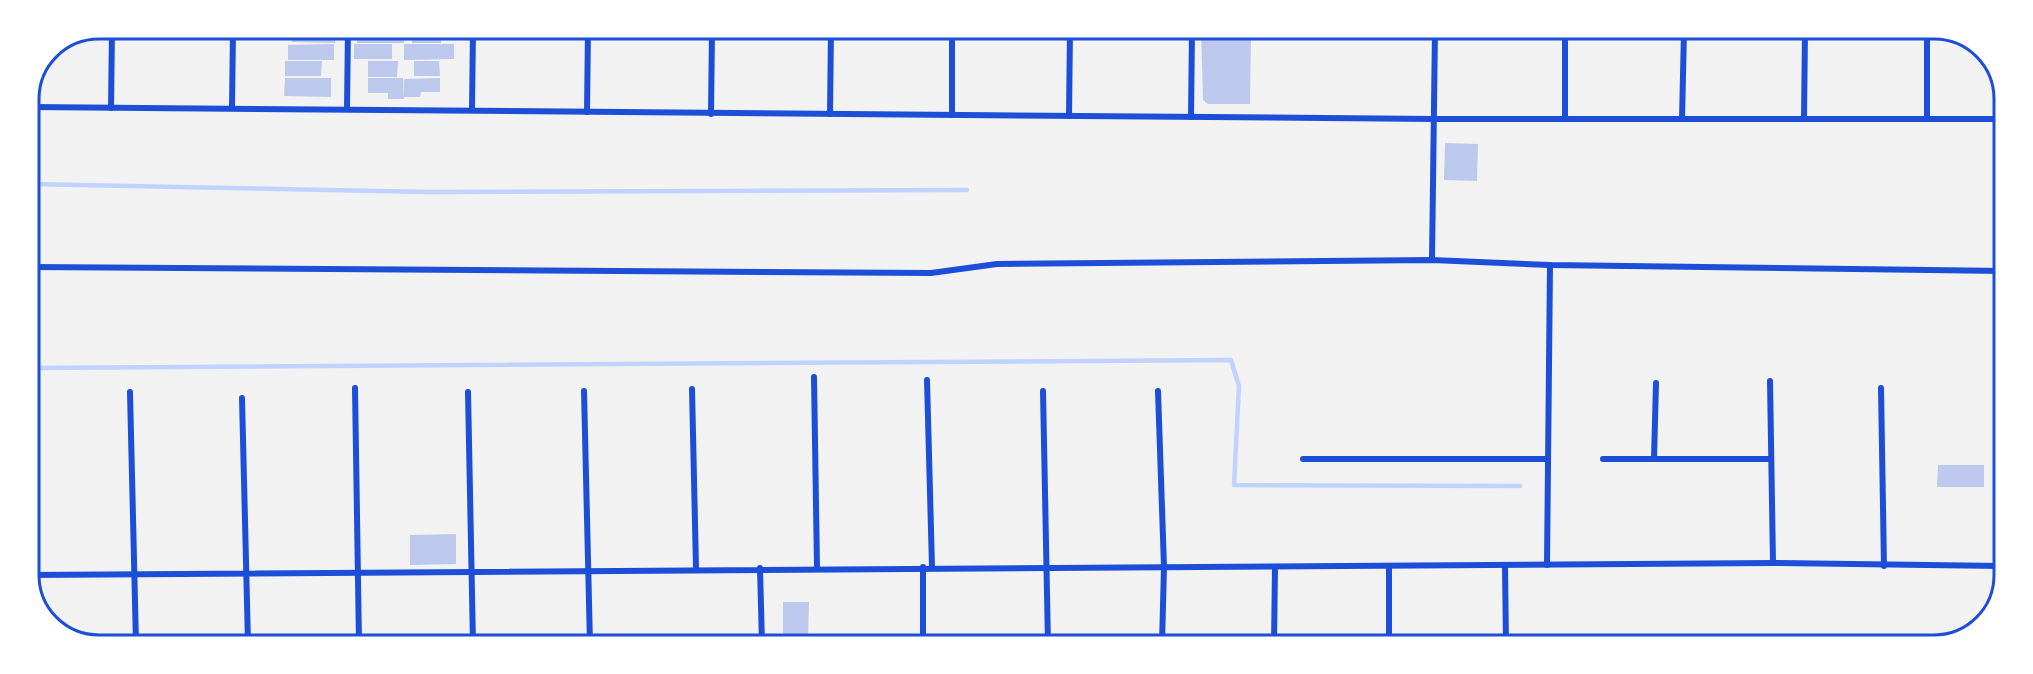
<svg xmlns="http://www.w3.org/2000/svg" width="2033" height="674" viewBox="0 0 2033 674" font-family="'PT Serif',serif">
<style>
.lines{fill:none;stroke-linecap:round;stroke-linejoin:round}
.stream{stroke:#bfd3fe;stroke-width:4.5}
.building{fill:#bdc9ec}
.minor{stroke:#1d4ed8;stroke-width:6}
.rim{fill:none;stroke:#1d4ed8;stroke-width:3}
</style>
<rect width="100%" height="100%" fill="#f2f2f2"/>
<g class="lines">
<!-- stream -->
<g class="stream">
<polyline points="29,184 429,192 967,190"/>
<polyline points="29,368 1231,360 1239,386 1234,485 1520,486"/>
</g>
</g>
<!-- building -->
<g class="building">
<polygon points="292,29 336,29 335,43 292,42"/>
<rect x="357" y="29" width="47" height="14"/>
<polygon points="411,29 441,29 441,43 412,43"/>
<polygon points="1201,30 1251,30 1250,104 1208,104 1203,100"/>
<polygon points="334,44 334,60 288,60 288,45"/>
<rect x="354" y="44" width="38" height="15"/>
<polygon points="404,44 454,44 454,59 404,60"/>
<polygon points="285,61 322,61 321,76 285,76"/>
<polygon points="368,61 398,61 397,77 368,77"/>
<polygon points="414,61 439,61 440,76 414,76"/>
<polygon points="285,78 331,78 331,97 284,96"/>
<polygon points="368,78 403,78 404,99 388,99 388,93 368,93"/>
<polygon points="440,78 440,92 421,92 420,97 404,97 404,79"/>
<polygon points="1445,143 1478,144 1477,181 1444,180"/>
<polygon points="1938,465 1984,465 1984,487 1937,487"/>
<polygon points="456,534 456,564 410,565 410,535"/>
<polygon points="783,602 809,602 808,639 840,638 840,644 795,644 795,639 783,638"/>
</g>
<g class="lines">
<!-- minor -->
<g class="minor">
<polyline points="952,30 952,115"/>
<polyline points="1565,30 1565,117"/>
<polyline points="29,107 1434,119 2004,119"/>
<polyline points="111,108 112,29"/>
<polyline points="232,108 233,29"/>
<polyline points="347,108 348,29"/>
<polyline points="472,109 473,29"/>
<polyline points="587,112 588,29"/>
<polyline points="711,114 712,29"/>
<polyline points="830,114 831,29"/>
<polyline points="1069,116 1070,30"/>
<polyline points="1191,117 1192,30"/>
<polyline points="1804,118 1805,31"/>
<polyline points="1927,118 1927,31"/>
<polyline points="1682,119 1684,31"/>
<polyline points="1432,260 1435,30"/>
<polyline points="29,267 931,273 997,264 1432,260 1550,265 2004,271"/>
<polyline points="1997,271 2001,596"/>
<polyline points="814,377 817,568"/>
<polyline points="927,380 932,567"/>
<polyline points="1770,381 1773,563"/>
<polyline points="355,388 359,643"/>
<polyline points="1881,388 1884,566"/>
<polyline points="692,389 696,568"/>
<polyline points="584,391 590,644"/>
<polyline points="1043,391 1048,644"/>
<polyline points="1158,391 1164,567 1162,644"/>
<polyline points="130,392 136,643"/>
<polyline points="468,392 473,644"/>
<polyline points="242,398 248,643"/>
<polyline points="1303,459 1548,459"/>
<polyline points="1603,459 1769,459"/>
<polyline points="1654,459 1656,383"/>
<polyline points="1547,565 1550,265"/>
<polyline points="1505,566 1506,645"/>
<polyline points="923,567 923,644"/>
<polyline points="760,568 762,644"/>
<polyline points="29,575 1773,563 2002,566"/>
<polyline points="1274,645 1275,567"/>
<polyline points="1389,645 1389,567"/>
</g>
</g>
<!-- crop -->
<path d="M0 0H2033V674H0ZM99 39H1934A60 60 0 0 1 1994 99V575A60 60 0 0 1 1934 635H99A60 60 0 0 1 39 575V99A60 60 0 0 1 99 39Z" fill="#fff" fill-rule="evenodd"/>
<path class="rim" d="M99 39H1934A60 60 0 0 1 1994 99V575A60 60 0 0 1 1934 635H99A60 60 0 0 1 39 575V99A60 60 0 0 1 99 39Z"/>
</svg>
